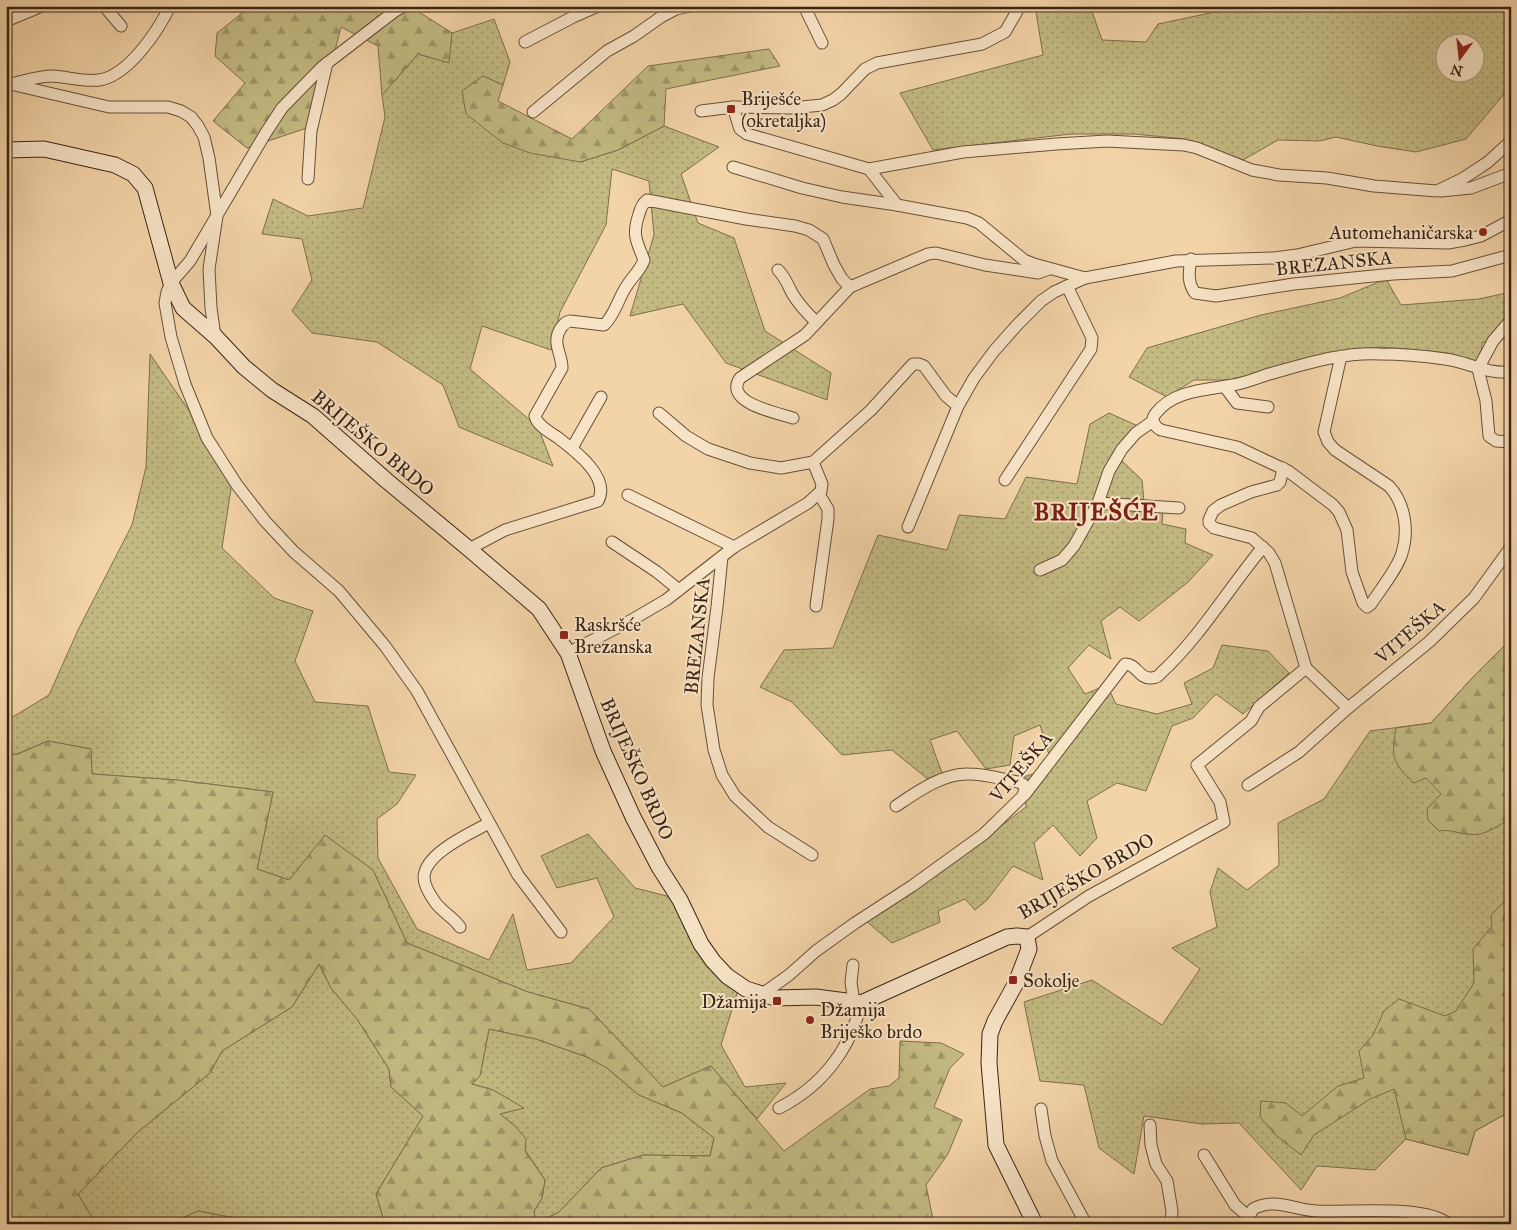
<svg xmlns="http://www.w3.org/2000/svg" width="1517" height="1230" viewBox="0 0 1517 1230" font-family="'IM FELL Great Primer',serif">
<style>
.grass{fill:url(#grass-dots);stroke:#7e6f4c;fill-rule:evenodd}
.forest{fill:url(#forest-firs);stroke:#7e6f4c;fill-rule:evenodd}
.lines{fill:none;stroke-linecap:round;stroke-linejoin:round}
.street-casing{stroke:#68503a;stroke-width:13}
.secondary-casing{stroke:#3a2416;stroke-width:17}
.street{stroke:#f7e3c6;stroke-width:11}
.secondary{stroke:#f7e3c6;stroke-width:15}
.poi-dot{fill:#8f2418;stroke:#f7e3c6;stroke-width:2}
.labels{text-anchor:middle;dominant-baseline:central;stroke-width:4;stroke-linejoin:round;paint-order:stroke}
.poi-label{font-size:19px;fill:#3a2416;stroke:#f7e3c6;text-anchor:start}
.street-label{font-size:19px;fill:#3a2416;stroke:#f7e3c6}
.district-label{font-size:24px;font-weight:bold;letter-spacing:1px;fill:#7a1f14;stroke:#f7e3c6}
</style>
<defs>
<pattern id="grass-dots" width="8" height="8" patternUnits="userSpaceOnUse" patternTransform="scale(1.25)"><rect width="8" height="8" fill="#c3ba82"/><path d="M2 2h.1M6 6h.1" fill="none" stroke="#9f9769" stroke-width="1.8" stroke-linecap="round"/></pattern>
<pattern id="forest-firs" width="22" height="20" patternUnits="userSpaceOnUse" patternTransform="scale(1.25)"><rect width="22" height="20" fill="#c3ba82"/><path d="M5 1l3.5 6h-7zM16 11l3.5 6h-7z" fill="#9f9769"/></pattern>
</defs>
<rect width="100%" height="100%" fill="#f3d4a8"/>
<filter id="stains"><feTurbulence type="fractalNoise" baseFrequency=".004" numOctaves="4"/><feColorMatrix values="0 0 0 0 .2 0 0 0 0 .09 0 0 0 0 .02 0 0 0 .5 -.17"/></filter>
<radialGradient id="worn" r=".72"><stop offset=".6" stop-color="#630" stop-opacity="0"/><stop offset="1" stop-color="#630" stop-opacity=".3"/></radialGradient>
<!-- grass -->
<g class="grass">
<path d="M1035,6H1090L1102,40L1146,42L1158,24L1243,6H1511V86L1466,139L1416,152L1377,146L1336,137L1319,141L1278,140L1243,160L1185,139L1134,134H1071L933,150L900,93L1043,55ZM1444,42H1474V72H1444Z"/>
<polygon points="494,19 510,62 503,85 483,76 462,91 580,162 618,150 664,126 719,147 681,174 698,223 734,238 765,331 831,373 827,400 726,363 683,304 630,316 654,235 649,181 612,169 606,225 560,312 551,350 482,326 470,369 538,427 553,466 459,427 443,385 377,342 312,333 292,311 312,280 302,239 262,234 273,199 308,216 363,208 385,117 382,95 418,54 448,62 452,33"/>
<polygon points="1386,279 1401,305 1479,299 1511,292 1511,335 1482,343 1481,365 1448,353 1380,347 1287,363 1233,380 1194,380 1167,397 1129,377 1147,348 1261,315 1340,298"/>
<polygon points="150,354 208,438 232,482 222,548 274,598 313,611 295,661 315,702 368,706 389,772 416,775 397,804 377,819 378,858 417,929 489,960 513,914 527,970 571,963 614,917 597,878 557,888 541,856 588,834 635,888 679,899 738,990 721,1045 745,1087 786,1083 757,1119 711,1066 663,1087 589,1009 528,992 407,943 373,870 325,836 289,880 257,869 273,792 177,780 92,774 90,749 48,741 17,754 6,755 6,721 49,695 78,630 132,525 146,467"/>
<polygon points="1109,413 1138,426 1120,459 1142,480 1144,502 1163,510 1162,524 1186,529 1185,543 1213,555 1188,582 1139,621 1120,607 1101,621 1111,659 1089,645 1068,668 1085,694 1107,685 1116,704 1157,714 1192,704 1184,683 1213,668 1222,645 1268,651 1289,673 1243,714 1216,694 1193,718 1172,726 1146,791 1117,783 1087,801 1097,838 1080,856 1053,825 1034,843 1043,880 1013,866 987,900 975,910 965,899 938,911 940,922 892,943 858,914 887,909 937,875 1026,807 1023,777 1046,770 1050,758 1040,725 1014,736 1010,765 986,769 957,731 930,740 942,773 929,780 892,750 842,755 792,702 760,687 784,650 833,648 878,535 947,550 959,515 1005,519 1026,477 1077,484 1090,424"/>
<polygon points="1511,639 1511,1111 1475,1131 1468,1155 1406,1139 1375,1170 1317,1166 1301,1190 1239,1123 1202,1124 1144,1116 1134,1174 1099,1148 1084,1085 1040,1081 1024,1002 1092,980 1162,1025 1200,969 1172,948 1217,927 1210,892 1218,868 1247,890 1279,865 1278,823 1324,799 1370,731 1431,723 1474,676"/>
<polygon points="319,964 331,988 357,1019 389,1069 391,1087 423,1116 376,1194 385,1224 247,1224 245,1220 198,1211 170,1224 96,1224 78,1194 138,1132 210,1073 222,1051 292,1007"/>
<polygon points="489,1029 536,1039 587,1057 607,1068 639,1095 682,1113 714,1138 710,1156 643,1155 601,1168 559,1212 547,1218 535,1219 534,1211 542,1198 545,1180 525,1150 515,1126 500,1114 523,1108 493,1090 472,1084 480,1075"/>
</g>
<!-- forest -->
<g class="forest">
<polygon points="251,6 382,6 419,12 452,33 449,63 418,54 382,95 378,46 341,27 316,125 247,148 213,121 245,83 215,56 217,33"/>
<polygon points="769,49 780,66 666,89 664,126 618,150 580,162 530,153 503,143 466,114 462,91 483,76 503,85 498,101 572,139 648,66"/>
<path d="M1511,639V818C1496,827 1484,837 1467,834C1456,833 1449,829 1439,831L1428,820L1427,809L1441,794L1426,778L1414,783C1392,762 1391,757 1396,728L1431,723L1474,676Z"/>
<path d="M48,741L91,749L92,774L177,780L273,792L257,869L289,880L325,835L373,870L407,943L528,992L589,1009L663,1087L711,1066L784,1151L870,1089L889,1086L899,1078L900,1041L941,1043L964,1054L950,1068L934,1107L962,1120L948,1154L926,1185L934,1224H385L376,1194L423,1116L391,1087L389,1069L357,1019L331,988L319,964L292,1007L222,1051L210,1073L138,1132L78,1194L96,1224H6V755L18,754ZM489,1029L536,1039L587,1057L607,1068L639,1095L682,1113L714,1138L710,1156L643,1155L601,1168L559,1212L547,1218L535,1219L534,1211L542,1198L545,1180L525,1151L526,1139L515,1126L500,1114L524,1108L493,1090L472,1084L480,1076Z"/>
<polygon points="1511,895 1511,1111 1475,1131 1468,1155 1406,1139 1394,1089 1370,1099 1314,1135 1301,1155 1277,1136 1260,1117 1261,1101 1286,1103 1302,1116 1338,1086 1364,1078 1359,1051 1373,1035 1384,1011 1399,999 1445,1016 1456,1011 1474,983 1473,949 1492,926 1491,915"/>
<polygon points="198,1211 245,1220 247,1224 170,1224"/>
</g>
<g class="lines">
<!-- street casing -->
<g class="street-casing">
<g id="street">
<polyline points="104,6 121,26"/>
<polyline points="404,6 395,11 322,67 282,108 265,134 190,261 171,283 167,292 165,303 171,337 185,384 207,438 237,485 265,521 294,552 339,591 385,646 417,691 518,875 561,932"/>
<polyline points="804,6 822,43"/>
<polyline points="6,21 42,6"/>
<polyline points="525,42 573,17 598,6"/>
<polyline points="6,83 109,107 168,107 181,111 191,117 198,126 204,137 209,158 217,216 209,269 211,308 215,336"/>
<path d="M15,83C27,80 40,76 53,76C68,77 84,82 99,80C128,76 158,31 170,6"/>
<polyline points="733,107 740,129 747,134 869,169 963,152 1056,144 1107,141 1184,145 1197,148 1252,170 1279,175 1327,178 1374,186 1437,191 1462,179 1476,170 1488,162 1511,141"/>
<polyline points="701,111 733,107 791,108 822,105 833,100 841,94 865,69 877,63 982,44 1005,32 1020,6"/>
<polyline points="533,112 607,51 634,36 661,17 676,9 690,6"/>
<polyline points="733,167 802,188 842,197 897,205"/>
<polyline points="869,169 897,205 967,218 979,223 1024,260 1034,264 1085,278"/>
<polyline points="308,179 311,131 327,63"/>
<polyline points="1441,191 1471,188 1511,173"/>
<path d="M1191,259C1189,272 1187,282 1195,293L1216,296L1294,284L1393,274L1452,271L1511,255"/>
<path d="M778,270C785,277 787,283 791,291C797,303 807,313 816,322"/>
<polyline points="1511,320 1493,341 1478,369 1486,401 1489,436 1496,441 1511,442"/>
<path d="M1341,356L1324,432L1328,442L1335,450L1389,486C1405,503 1409,531 1402,553C1398,568 1380,590 1371,604L1367,607L1363,603L1352,572L1347,530L1339,512L1333,505L1288,471L1237,447L1161,430C1154,426 1150,420 1156,413C1174,390 1207,390 1233,385C1245,383 1257,378 1269,374C1306,364 1342,352 1380,354C1401,354 1424,356 1445,359C1468,362 1485,374 1511,372"/>
<polyline points="1225,387 1237,403 1268,407"/>
<polyline points="659,413 686,436 708,449 750,463 781,468 813,462 871,410 913,364 919,364 924,366 946,396 958,406"/>
<path d="M793,418C778,413 723,403 740,378L805,335L850,287"/>
<polyline points="572,448 601,397"/>
<polyline points="1283,468 1280,482 1277,485 1251,492 1221,505 1213,511 1209,520 1209,523 1214,528 1252,538 1269,553 1275,563 1306,668 1348,708"/>
<polyline points="1005,480 1091,349 1092,338 1067,286"/>
<polyline points="628,495 734,547"/>
<polyline points="1098,503 1179,508"/>
<polyline points="908,527 958,406 974,378 994,351 1018,324 1041,301 1054,292 1085,278 1176,261 1274,258 1297,255 1356,241 1448,243 1465,240 1481,236 1511,220"/>
<polyline points="612,542 657,572 679,590"/>
<path d="M469,549L505,530L598,501C611,477 574,450 557,437C549,432 537,425 535,416L562,368C562,354 551,342 561,328C564,324 565,322 570,321L604,325C615,315 618,299 626,287C632,277 640,271 644,260C636,240 632,235 639,214C641,208 642,204 647,200L746,219L795,226L809,230L823,239L834,265L842,279L850,287L928,254L936,253L985,265L1038,273L1049,269"/>
<polyline points="722,557 717,607 708,678 707,705 714,750 722,775 735,796 768,827 812,855"/>
<polyline points="1040,570 1062,560 1074,546 1098,503 1109,471 1122,449 1136,433 1153,421"/>
<polyline points="816,606 828,519 828,509 819,494"/>
<polyline points="568,653 630,621 666,600 734,547 808,503 821,491 822,484 813,462"/>
<polyline points="1248,785 1299,752 1348,708 1429,642 1474,598 1511,547"/>
<path d="M896,806C917,792 943,773 969,774C985,774 1002,779 1018,782L1023,784L1025,788L1023,796"/>
<path d="M460,927C453,917 442,912 435,902C430,895 424,886 424,877C425,853 471,833 489,823"/>
<polyline points="1027,937 1089,896 1224,822 1220,802 1197,765 1251,721 1259,707 1306,668"/>
<polyline points="853,965 851,982 854,1003"/>
<path d="M761,995L789,975L816,951L855,923L912,886L984,834L1026,793L1125,664C1137,664 1139,679 1151,678C1155,678 1159,676 1161,673C1200,637 1229,588 1263,547"/>
<path d="M779,1108C822,1086 851,1049 861,1003"/>
<polyline points="1041,1109 1045,1136 1052,1161 1086,1224"/>
<polyline points="1150,1125 1151,1145 1156,1164 1167,1181 1172,1211 1171,1224"/>
<polyline points="1204,1155 1235,1205 1249,1217"/>
<path d="M1252,1224L1249,1217L1253,1209C1275,1197 1294,1210 1316,1211C1346,1213 1427,1204 1448,1224"/>
</g>
</g>
<!-- secondary casing -->
<g class="secondary-casing">
<polyline id="secondary" points="6,150 44,149 115,165 133,174 145,188 171,283 183,308 215,336 244,367 272,390 313,416 387,481 469,549 539,609 568,653 603,751 633,817 659,867 680,900 701,944 713,961 727,976 746,989 775,998 816,997 861,1003 1007,937 1017,936 1027,937 1029,949 1016,983 995,1021 990,1034 989,1063 996,1145 1035,1224"/>
</g>
<!-- street -->
<use href="#street" class="street"/>
<!-- secondary -->
<use href="#secondary" class="secondary"/>
</g>
<!-- markers -->
<g class="poi-dot">
<rect x="726" y="104" width="10" height="10" rx="2.5"/>
<circle cx="1483" cy="232" r="5"/>
<rect x="559" y="630" width="10" height="10" rx="2.5"/>
<rect x="1008" y="975" width="10" height="10" rx="2.5"/>
<rect x="772" y="996" width="10" height="10" rx="2.5"/>
<circle cx="810" cy="1020" r="5"/>
</g>
<g class="labels">
<!-- poi labels -->
<g class="poi-label">
<text x="741" y="98">Briješće<tspan x="741" dy="22">(okretaljka)</tspan></text>
<text x="1473" y="232" text-anchor="end">Automehaničarska</text>
<text x="574" y="624">Raskršće<tspan x="574" dy="22">Brezanska</tspan></text>
<text x="1023" y="980">Sokolje</text>
<text x="767" y="1001" text-anchor="end">Džamija</text>
<text x="820" y="1009">Džamija<tspan x="820" dy="22">Briješko brdo</tspan></text>
</g>
<!-- street labels -->
<g class="street-label">
<text transform="translate(1334 263) rotate(-6)">BREZANSKA</text>
<text transform="translate(373 443) rotate(40)">BRIJEŠKO BRDO</text>
<text transform="translate(1410 632) rotate(-41)">VITEŠKA</text>
<text transform="translate(697 636) rotate(-84)">BREZANSKA</text>
<text transform="translate(1021 767) rotate(-50)">VITEŠKA</text>
<text transform="translate(637 769) rotate(66)">BRIJEŠKO BRDO</text>
<text transform="translate(1086 876) rotate(-30)">BRIJEŠKO BRDO</text>
</g>
<!-- district labels -->
<g class="district-label">
<text x="1096" y="512">BRIJEŠĆE</text>
</g>
</g>
<!-- margin -->
<rect width="1517" height="1230" fill="none" stroke="#f3d4a8" stroke-width="25"/>
<rect x="8" y="8" width="1502" height="1215" fill="none" stroke="#3a2416" stroke-width="2.5"/>
<rect x="12" y="12" width="1492" height="1205" fill="none" stroke="#3a2416"/>
<!-- north arrow -->
<g transform="translate(1460 58) rotate(195)"><circle r="24" fill="#f7e3c6" stroke="#ab9780"/>
<path d="M0-4L9 19L0 12L-9 19Z" fill="#8f2418"/>
<text y="-8" font-size="14" font-weight="bold" text-anchor="middle" fill="#3a2416">N</text>
</g>
<rect width="100%" height="100%" filter="url(#stains)"/>
<rect width="100%" height="100%" fill="url(#worn)"/>
</svg>
